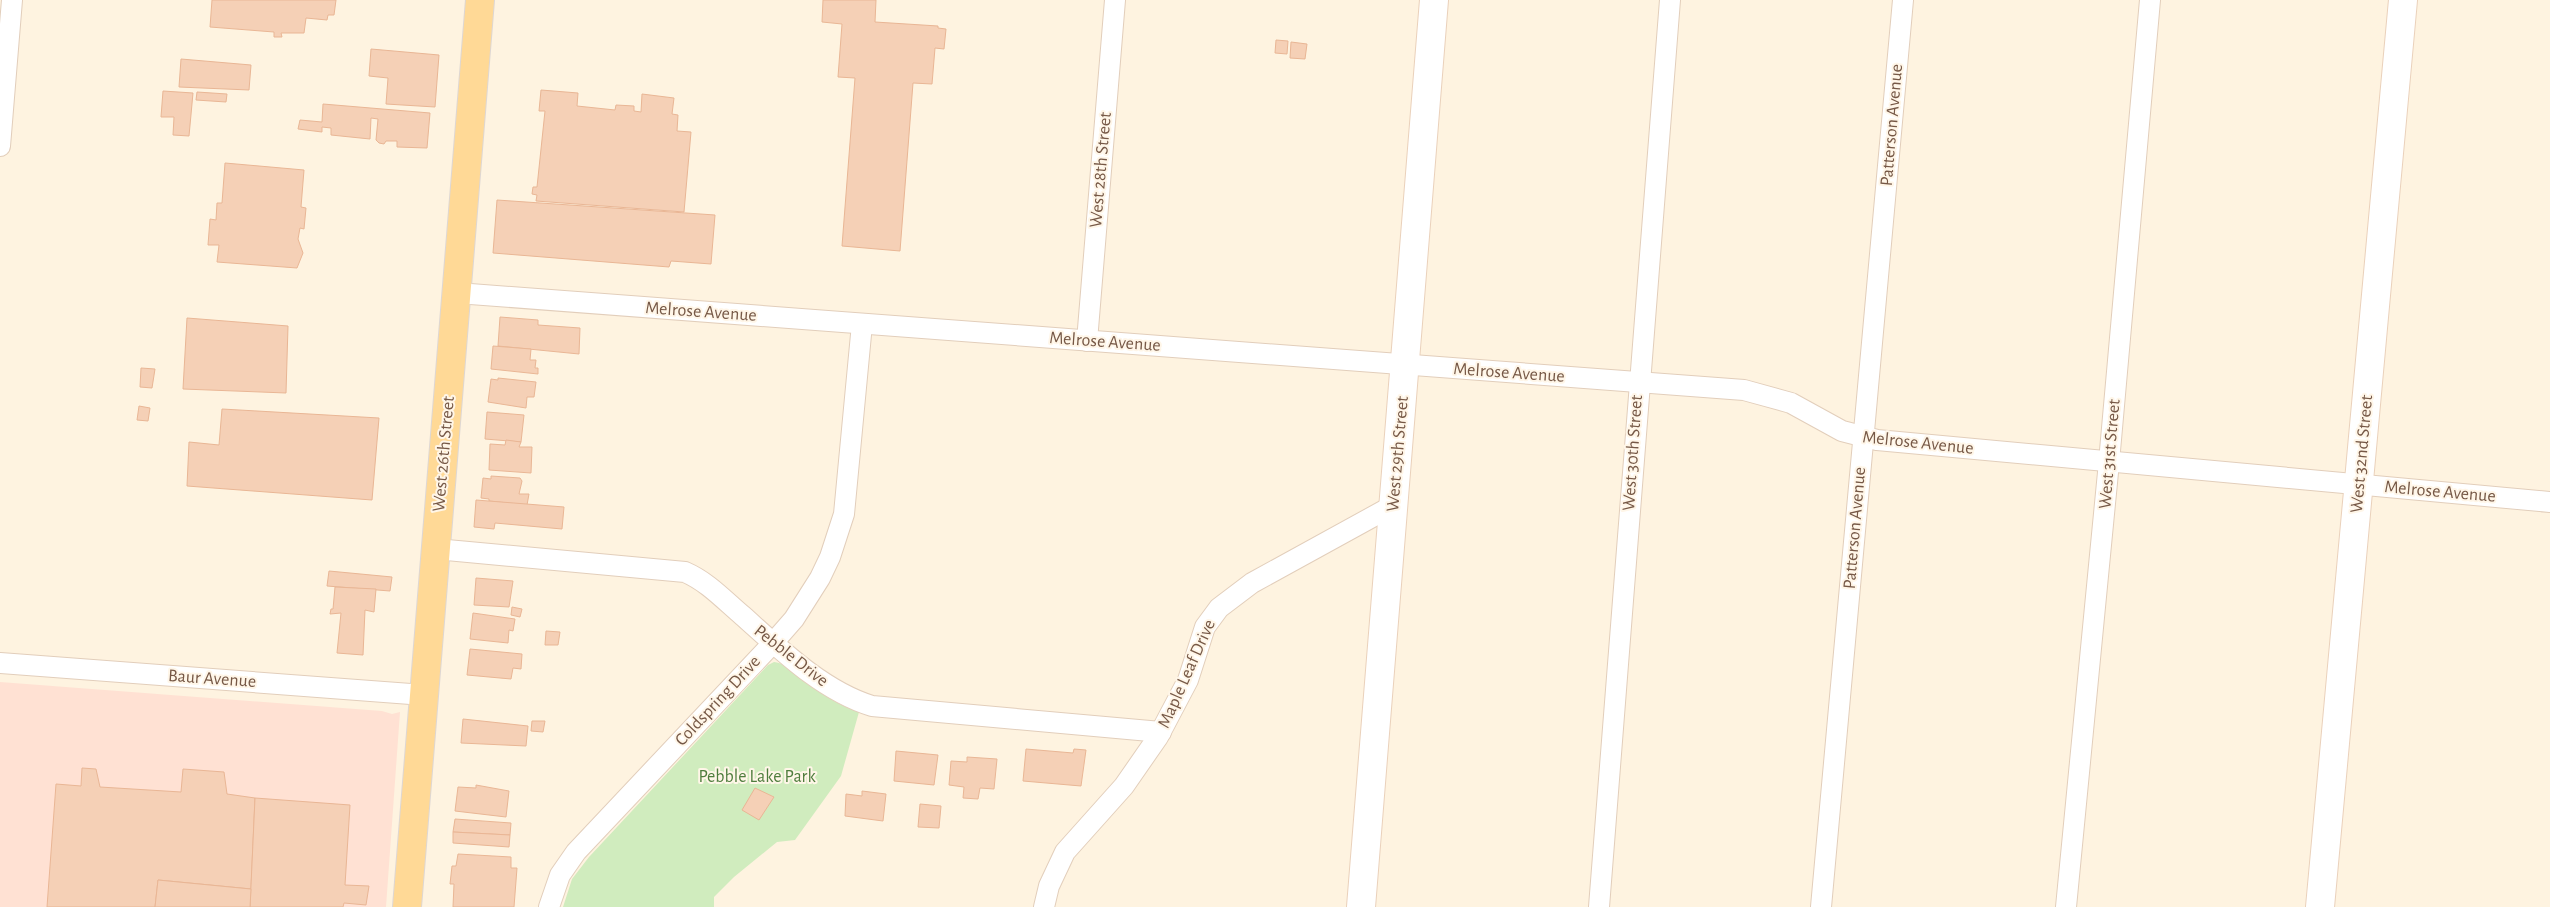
<svg xmlns="http://www.w3.org/2000/svg" width="2550" height="907" viewBox="0 0 2550 907" font-family="'Alegreya Sans',sans-serif">
<style>
.commercial{fill:#ffe1d3}
.green{fill:#d0ecbe}
.building{fill:#f5d0b6;stroke:#e9b695}
.lines{fill:none;stroke-linecap:round;stroke-linejoin:round}
.street-casing{stroke:#e2cebb;stroke-width:22}
.secondary-casing{stroke:#ead1bb;stroke-width:30}
.primary-casing{stroke:#ded7d3;stroke-width:30}
.street{stroke:#fff;stroke-width:20}
.secondary{stroke:#fff;stroke-width:28}
.primary{stroke:#ffd996;stroke-width:28}
.labels{text-anchor:middle;dominant-baseline:central;stroke-width:4;stroke-linejoin:round;paint-order:stroke}
.street-label{font-size:18px;fill:#765846;stroke:#fff6e8}
.park-label{font-size:18px;fill:#4f7d3d;stroke:#fff6e8}
</style>
<rect width="100%" height="100%" fill="#fef3e0"/>
<!-- commercial -->
<polygon class="commercial" points="0,682 382,711 392,714 400,712 386,907 0,907"/>
<!-- green -->
<path class="green" d="M774,662C790,664 798,676 810,685C826,697 841,706 859,712L841,776L795,840L777,842L734,877L714,897V907H563L572,879L589,857L768,665Z"/>
<!-- building -->
<g class="building">
<polygon points="212,0 336,0 334,15 328,15 327,20 306,18 304,33 281,33 282,37 274,37 274,32 210,27"/>
<polygon points="823,0 876,0 875,22 938,26 938,28 946,29 944,49 935,48 932,84 913,83 900,251 842,246 855,78 838,77 842,24 822,22"/>
<polygon points="1276,40 1288,41 1287,54 1275,53"/>
<polygon points="1291,42 1307,44 1305,59 1290,58"/>
<polygon points="371,49 439,55 435,107 386,104 388,78 369,76"/>
<polygon points="181,59 251,65 249,90 179,87"/>
<polygon points="541,90 578,93 577,106 615,110 616,105 634,106 634,111 641,112 642,94 674,98 672,114 678,115 677,131 691,132 684,212 536,201 537,195 532,194 533,187 537,187 545,111 539,111"/>
<polygon points="163,91 193,93 189,136 173,135 174,117 161,117"/>
<polygon points="197,92 227,94 226,102 196,100"/>
<polygon points="323,104 430,113 427,148 397,147 397,141 386,141 384,144 379,143 376,140 378,119 371,118 370,139 331,135 331,128 322,127 322,132 298,129 300,120 322,122"/>
<polygon points="225,163 304,170 301,207 306,208 304,229 300,228 298,239 303,253 297,268 217,262 219,245 208,245 210,219 216,220 217,203 222,203"/>
<polygon points="497,200 715,215 711,264 671,261 669,267 493,253"/>
<polygon points="500,317 538,320 538,325 580,328 579,354 498,346"/>
<polygon points="187,318 288,326 286,393 183,389"/>
<polygon points="493,346 531,349 530,360 536,360 535,368 538,368 538,374 491,369"/>
<polygon points="141,368 155,369 152,388 140,387"/>
<polygon points="498,378 536,382 534,397 527,397 526,408 488,402 491,379 498,380"/>
<polygon points="139,406 150,408 148,421 137,420"/>
<polygon points="222,409 379,418 372,500 187,486 189,442 219,445"/>
<polygon points="487,412 524,415 521,442 485,439"/>
<polygon points="506,440 521,442 519,447 532,447 531,473 489,470 490,444 505,445"/>
<polygon points="491,476 520,478 522,481 519,494 529,494 527,505 489,501 489,499 481,498 483,478 491,479"/>
<polygon points="476,500 564,507 562,529 495,523 494,529 474,527"/>
<polygon points="329,571 392,577 390,591 327,586"/>
<polygon points="476,578 513,581 509,607 474,605"/>
<polygon points="335,587 376,589 374,612 365,610 363,655 337,653 341,613 330,614 331,609 333,609"/>
<polygon points="512,607 522,609 520,617 511,615"/>
<polygon points="473,613 515,619 513,631 509,630 508,643 470,639"/>
<polygon points="546,631 560,632 558,645 545,645"/>
<polygon points="470,649 522,654 521,669 513,668 511,679 467,675"/>
<polygon points="463,719 528,726 526,746 461,743"/>
<polygon points="532,721 545,721 543,732 531,731"/>
<polygon points="1026,749 1073,753 1074,749 1086,750 1081,786 1023,781"/>
<polygon points="896,751 938,755 934,785 894,781"/>
<polygon points="967,757 997,759 994,789 980,788 978,799 963,798 964,787 949,785 951,761 967,762"/>
<polygon points="82,768 96,769 100,787 181,792 183,769 224,772 227,794 255,798 251,889 158,880 155,907 47,907 56,784 81,786"/>
<polygon points="476,785 509,791 506,817 455,811 458,787 476,788"/>
<polygon points="755,788 774,797 759,820 742,810"/>
<polygon points="862,791 886,794 883,821 845,816 846,794 862,796"/>
<polygon points="255,798 350,805 345,885 369,886 366,905 344,903 343,907 250,907"/>
<polygon points="920,804 941,806 939,828 918,827"/>
<polygon points="455,819 511,823 510,835 453,832"/>
<polygon points="453,832 510,835 509,847 453,843"/>
<polygon points="458,854 511,857 511,868 517,868 514,907 453,907 454,884 450,884 452,866 456,866"/>
<polygon points="158,880 251,889 250,907 155,907"/>
</g>
<g class="lines">
<!-- street casing -->
<g class="street-casing">
<g id="street">
<polyline points="0,146 12,0"/>
<polyline points="457,293 1744,390 1791,403 1842,431 1877,440 2550,502"/>
<polyline points="1087,341 1115,0"/>
<path d="M436,549L685,572C708,582 724,600 743,616C781,650 823,691 872,706L1161,732"/>
<polyline points="0,663 424,695"/>
<polyline points="549,907 560,875 576,852 773,643 794,619 820,578 830,557 844,514 862,324"/>
<polyline points="1044,907 1049,886 1065,852 1124,786 1158,737 1188,680 1205,627 1219,608 1252,583 1394,505"/>
<polyline points="1599,907 1670,0"/>
<polyline points="1821,907 1903,0"/>
<polyline points="2066,907 2109,462 2150,0"/>
</g>
</g>
<!-- secondary casing -->
<g class="secondary-casing">
<g id="secondary">
<polyline points="1361,907 1434,0"/>
<polyline points="2320,907 2403,0"/>
</g>
</g>
<!-- primary casing -->
<g class="primary-casing">
<polyline id="primary" points="407,907 480,0"/>
</g>
<!-- street -->
<use href="#street" class="street"/>
<!-- secondary -->
<use href="#secondary" class="secondary"/>
<!-- primary -->
<use href="#primary" class="primary"/>
</g>
<g class="labels">
<!-- street labels -->
<g class="street-label">
<text transform="translate(1892 125) rotate(-85)">Patterson Avenue</text>
<text transform="translate(1101 170) rotate(-85)">West 28th Street</text>
<text transform="translate(701 312) rotate(4)">Melrose Avenue</text>
<text transform="translate(1105 342) rotate(4)">Melrose Avenue</text>
<text transform="translate(1509 373) rotate(4)">Melrose Avenue</text>
<text transform="translate(1918 443) rotate(6)">Melrose Avenue</text>
<text transform="translate(1633 453) rotate(-86)">West 30th Street</text>
<text transform="translate(444 454) rotate(-85)">West 26th Street</text>
<text transform="translate(1398 454) rotate(-85)">West 29th Street</text>
<text transform="translate(2110 454) rotate(-85)">West 31st Street</text>
<text transform="translate(2362 454) rotate(-85)">West 32nd Street</text>
<text transform="translate(2440 492) rotate(5)">Melrose Avenue</text>
<text transform="translate(1855 528) rotate(-85)">Patterson Avenue</text>
<text transform="translate(791 656) rotate(38)">Pebble Drive</text>
<text transform="translate(1187 674) rotate(-66)">Maple Leaf Drive</text>
<text transform="translate(212 679) rotate(4)">Baur Avenue</text>
<text transform="translate(718 701) rotate(-47)">Coldspring Drive</text>
</g>
<!-- park labels -->
<g class="park-label">
<text x="757" y="777">Pebble Lake Park</text>
</g>
</g>
</svg>
